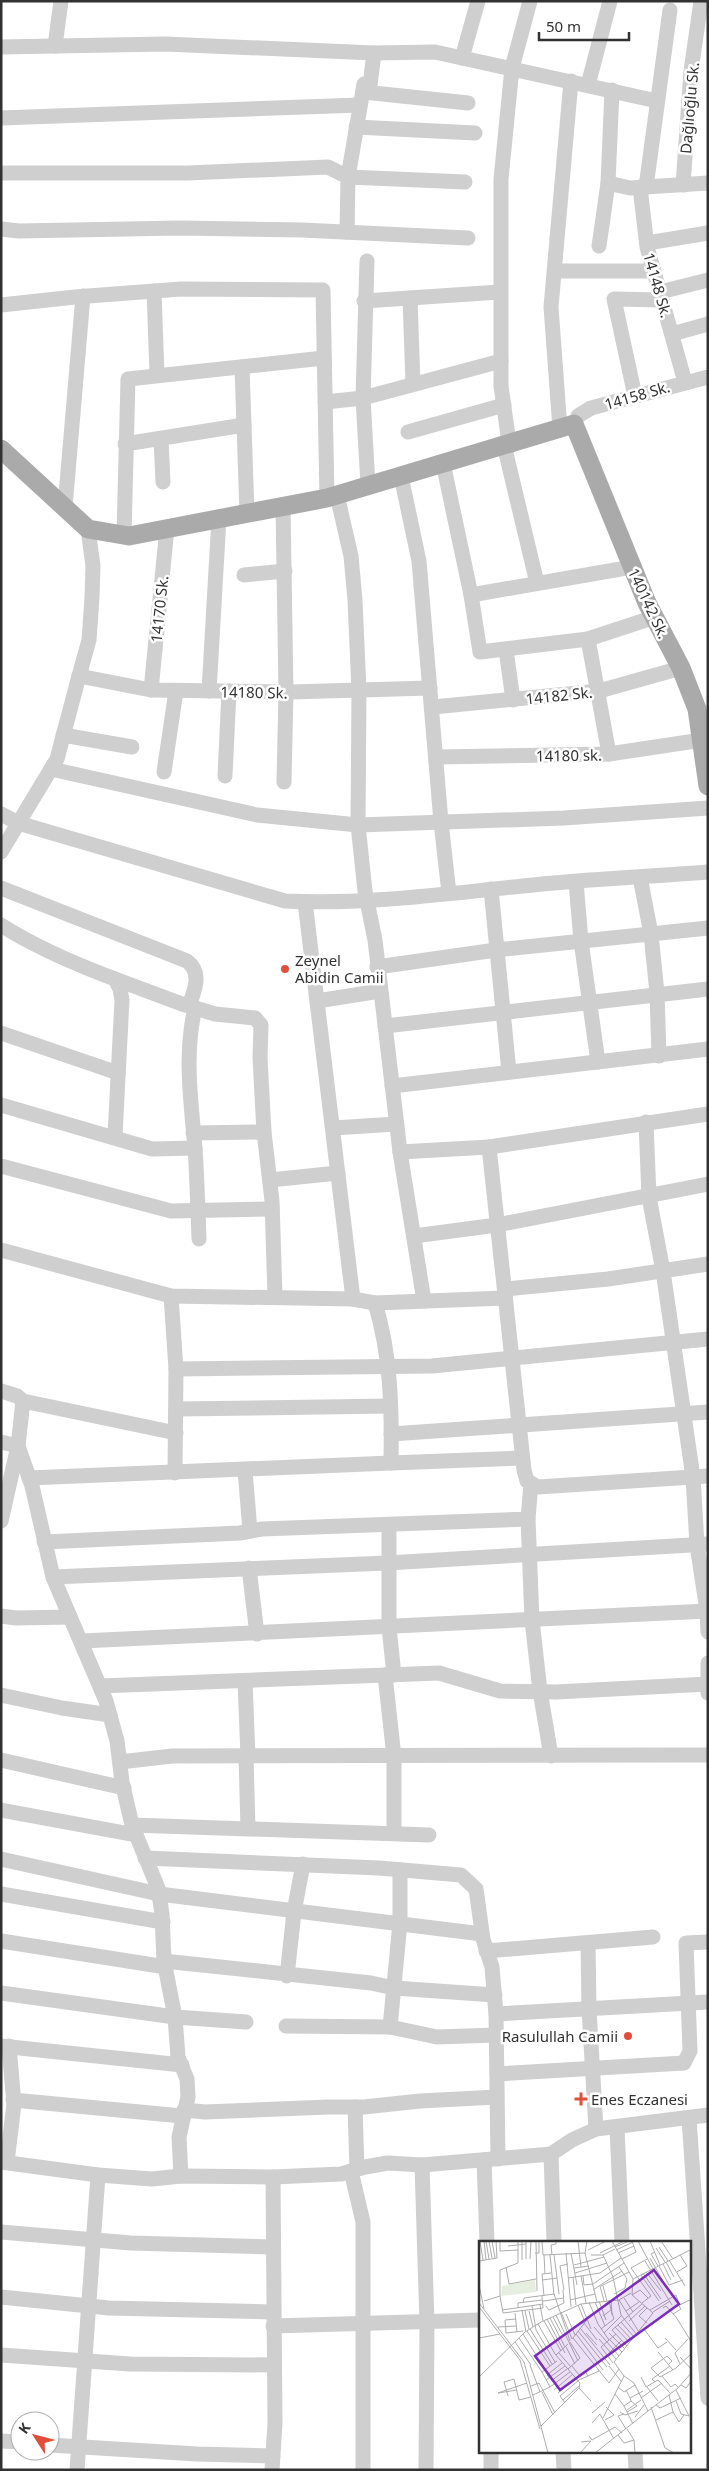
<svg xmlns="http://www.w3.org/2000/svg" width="709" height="2471" viewBox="0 0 709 2471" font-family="'Noto Sans',sans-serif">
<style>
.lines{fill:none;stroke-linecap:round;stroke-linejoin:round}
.minor{stroke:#cfcfcf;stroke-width:15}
.major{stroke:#aaa;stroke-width:19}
.poi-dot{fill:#e14f3b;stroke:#fff;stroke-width:2}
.labels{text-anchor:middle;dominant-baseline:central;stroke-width:5;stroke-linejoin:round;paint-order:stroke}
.street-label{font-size:15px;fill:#323232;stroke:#fff}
.poi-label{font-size:15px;fill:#323232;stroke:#fff;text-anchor:start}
.inset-road{fill:none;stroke:#adadad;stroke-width:1}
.view{fill:#7b2cbf;fill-opacity:0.15;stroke:#7b2cbf;stroke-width:2.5}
.inset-edge{fill:none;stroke:#323232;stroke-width:2.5}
</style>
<rect width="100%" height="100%" fill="#fff"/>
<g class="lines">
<!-- minor -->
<g class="minor">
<polyline points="55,46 61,1"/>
<polyline points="1,47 165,44 374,53 435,52 657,101"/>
<polyline points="462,58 478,1"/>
<polyline points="588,85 610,1"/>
<polyline points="364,92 468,103"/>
<polyline points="1,118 360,105"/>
<polyline points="356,127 475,133"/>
<polyline points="1,173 188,173 328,167 348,177 465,182"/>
<polyline points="608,183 612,90"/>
<polyline points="683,185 691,71 701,1"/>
<polyline points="640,187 647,247 685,382"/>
<polyline points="646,187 670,10"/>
<polyline points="1,229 19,231 180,228 302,230 468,238"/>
<polyline points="347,232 348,177 364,84 370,85 374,53"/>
<polyline points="647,243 708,233"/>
<polyline points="599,246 608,183 630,188 708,183"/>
<polyline points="367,261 363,398 368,485"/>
<polyline points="555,271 654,271"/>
<polyline points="154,291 157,374"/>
<polyline points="660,292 708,280"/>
<polyline points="410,298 413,384"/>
<polyline points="364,301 500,292"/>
<polyline points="1,305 75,297 181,289 323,290 327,498"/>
<polyline points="672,334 708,324"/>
<polyline points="242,367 247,513"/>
<polyline points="635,396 614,299 662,300"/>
<polyline points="325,402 363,398 501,361"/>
<polyline points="574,424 578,416 591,408 708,377"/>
<polyline points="560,429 551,307 571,81"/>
<polyline points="408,432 504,405"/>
<polyline points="161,439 163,482"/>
<polyline points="509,443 501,386 501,179 512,68 530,1"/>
<polyline points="125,444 244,425"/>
<polyline points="504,445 537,583"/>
<polyline points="443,463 471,595 480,652 588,639 655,617"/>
<polyline points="401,476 419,561 441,822 449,893"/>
<polyline points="337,495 351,556 355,600 359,691 358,825 365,891 375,940 400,1152 489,1147 708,1114"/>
<polyline points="283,506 286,692 284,782"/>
<polyline points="65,507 83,296"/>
<polyline points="124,535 128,379 324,358"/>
<polyline points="244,575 285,571"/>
<polyline points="471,595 632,567"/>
<polyline points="588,639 609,754"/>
<polyline points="506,650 513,700"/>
<polyline points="79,676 151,690 290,692 430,688"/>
<polyline points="151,690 167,528"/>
<polyline points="209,691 219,518"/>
<polyline points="433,707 599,691 681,668"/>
<polyline points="63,735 132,747"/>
<polyline points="436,757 609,754 702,740"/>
<polyline points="51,769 257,815 358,825 564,818 708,808"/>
<polyline points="164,772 176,691"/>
<polyline points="225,776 229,691"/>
<path d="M1,814L18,823L285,901C365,905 443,894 523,886C584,879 646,877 708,872"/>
<polyline points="1,852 57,759 79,676 89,640 92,598 93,566 88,529"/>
<polyline points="640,877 651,934 657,993 659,1056"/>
<polyline points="576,882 581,941 598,1062"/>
<path d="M1,888L187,961C203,973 194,991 189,1006"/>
<polyline points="491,889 509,1072"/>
<polyline points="305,902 353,1299"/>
<path d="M1,925C37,948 75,964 115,979L120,989L122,1000L115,1136"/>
<polyline points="377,967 496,950 708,928"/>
<polyline points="115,979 182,1004 215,1014 255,1018 261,1025 260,1058 264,1132 272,1201 275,1297"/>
<polyline points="317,1001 380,991"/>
<path d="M195,1008C184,1054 191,1101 195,1148C197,1178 198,1209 199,1239"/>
<polyline points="385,1026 708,989"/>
<polyline points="1,1033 118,1073"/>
<polyline points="392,1086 708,1049"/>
<polyline points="1,1105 152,1149 195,1148"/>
<polyline points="646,1122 649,1197 663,1271 693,1477 697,1545 707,1611 708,1632"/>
<polyline points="333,1128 396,1124"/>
<polyline points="193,1133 264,1132"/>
<polyline points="489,1147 524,1470 527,1481 538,1487 708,1476"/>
<polyline points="400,1152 424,1301"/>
<polyline points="1,1166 171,1211 272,1209"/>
<polyline points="270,1180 338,1173"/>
<polyline points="414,1236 497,1225 708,1184"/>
<polyline points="1,1250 171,1296 353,1299 375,1303 505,1298"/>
<polyline points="505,1289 608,1279 708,1264"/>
<polyline points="171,1296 176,1369 175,1473"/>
<path d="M375,1303C391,1355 392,1409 391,1463L522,1458"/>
<polyline points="176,1369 432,1366 708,1339"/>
<polyline points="1,1391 17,1396 23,1401 176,1433"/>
<polyline points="23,1401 18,1446 32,1486 53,1577 106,1701 117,1741 122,1782 132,1825 158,1888 162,1914 164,1961 175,2017 178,2057 187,2079 188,2097 179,2137 181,2176"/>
<polyline points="176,1409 390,1406"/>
<polyline points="391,1434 708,1412"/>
<polyline points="1,1442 18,1446 1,1521"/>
<polyline points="245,1470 250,1531"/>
<polyline points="29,1478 391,1463"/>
<polyline points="528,1519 532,1620 540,1691 551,1756"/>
<polyline points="389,1525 389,1627 394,1675"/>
<polyline points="44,1542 240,1533 262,1529 528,1519 531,1483"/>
<polyline points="249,1568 257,1634"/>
<polyline points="53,1577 387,1563 708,1544"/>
<polyline points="1,1616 16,1618 70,1617"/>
<polyline points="82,1641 708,1611"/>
<polyline points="708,1663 708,1693"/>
<polyline points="385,1675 394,1757 394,1833"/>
<polyline points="245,1681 248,1757"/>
<polyline points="100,1686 439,1673 500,1691 556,1692 708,1684"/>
<polyline points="1,1695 62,1708 110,1715"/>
<polyline points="246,1757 248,1828"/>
<polyline points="1,1760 124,1788"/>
<polyline points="120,1762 172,1756 708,1755"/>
<polyline points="1,1810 136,1835"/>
<polyline points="132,1825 429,1835"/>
<polyline points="145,1858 379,1868 461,1875 476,1889 483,1939 492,1967 496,2014 498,2159"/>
<polyline points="1,1859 159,1894 482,1934"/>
<polyline points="1,1894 163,1922"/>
<polyline points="1,1941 166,1967"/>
<polyline points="588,1943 589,2009 596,2129"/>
<polyline points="486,1951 653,1937"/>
<polyline points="164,1961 371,1983 394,1988 495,1995"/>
<polyline points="287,1976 294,1912 303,1864"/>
<polyline points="1,1993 175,2017 246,2022"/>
<polyline points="496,2014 708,2002"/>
<polyline points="286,2026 390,2027 437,2037 497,2035"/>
<polyline points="390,2027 400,1923 400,1870"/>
<polyline points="1,2046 182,2065"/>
<polyline points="497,2074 684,2063 690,2051 686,1943 708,1942"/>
<polyline points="13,2100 182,2116"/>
<polyline points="355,2107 357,2169"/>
<polyline points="184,2110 205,2112 328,2107 364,2107 420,2101 497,2097"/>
<polyline points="689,2118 708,2398"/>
<polyline points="617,2127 622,2242"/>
<polyline points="551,2154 554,2242"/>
<polyline points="484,2160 487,2242"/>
<polyline points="1,2162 98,2175 152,2179 181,2176 273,2177 341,2174 365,2167 388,2163 422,2165 551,2154 572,2140 596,2129 708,2115"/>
<polyline points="7,2162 14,2104 9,2046"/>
<polyline points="422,2165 427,2323 426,2470"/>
<polyline points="351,2171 363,2222 363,2470"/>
<polyline points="1,2232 131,2243 272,2247"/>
<polyline points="1,2297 109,2308 272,2312"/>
<polyline points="273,2326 480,2320"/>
<polyline points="1,2355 130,2364 273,2365"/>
<polyline points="1,2441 20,2442"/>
<polyline points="50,2445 197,2454 273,2456"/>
<polyline points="491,2452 491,2470"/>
<polyline points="563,2452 564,2470"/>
<polyline points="635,2452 636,2470"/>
<polyline points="77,2470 98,2175"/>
<polyline points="272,2470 275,2423 273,2177"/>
</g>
<!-- major -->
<polyline class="major" points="1,449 88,529 129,536 327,498 574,424 647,603 681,668 697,709 708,786"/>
</g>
<!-- markers -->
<g class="poi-dot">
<circle cx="285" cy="969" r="5"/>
<circle cx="628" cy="2036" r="5"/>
<path d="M578.5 2091.5h5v5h5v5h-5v5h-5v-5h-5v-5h5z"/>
</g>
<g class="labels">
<!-- street labels -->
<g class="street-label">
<text transform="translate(689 108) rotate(-85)">Dağlıoğlu Sk.</text>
<text transform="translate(658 285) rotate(74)">14148 Sk.</text>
<text transform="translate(637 395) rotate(-16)">14158 Sk.</text>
<text transform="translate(649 603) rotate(65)">140142 Sk.</text>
<text transform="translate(159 609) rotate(-84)">14170 Sk.</text>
<text transform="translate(254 692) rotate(1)">14180 Sk.</text>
<text transform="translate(559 695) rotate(-6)">14182 Sk.</text>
<text transform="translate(569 755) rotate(-1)">14180 sk.</text>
</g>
<!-- poi labels -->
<g class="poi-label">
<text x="295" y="960">Zeynel<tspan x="295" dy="17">Abidin Camii</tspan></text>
<text x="618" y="2036" text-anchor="end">Rasulullah Camii</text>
<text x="591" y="2099">Enes Eczanesi</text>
</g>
</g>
<!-- overview -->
<g transform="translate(479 2241)">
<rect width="212" height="212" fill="#fff"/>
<path d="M56,39L57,51L22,55L23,45Z" fill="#e5eee1"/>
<path class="inset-road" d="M1,0L4,19M5,0L7,19M7,0L10,18M10,0L13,17M13,0L16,17M21,0V10L39,9M57,0L58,50M63,0L64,14L106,12M99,0L102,26M108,0L106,12L118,61M133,0L154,38M159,0L174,28M171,0L181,24M182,0L194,18M29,5L47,3M136,6L150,0M180,6L189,20M177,7L186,21M213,8L154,38L153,54L174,72L135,121L145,135L155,142L169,170L199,147L213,131M109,9L127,0M137,9L154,1M176,11L172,13L179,25M56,12H60V0M87,12L92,66M92,12L98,44M121,12L145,0M139,12L155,5M65,14L66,33M71,14L75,54M73,14L72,4L77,3V0M112,14H124L136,8M124,14L134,36L142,74L158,94M171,17L185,42M47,18V0M51,18L52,0M143,18L157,11L153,0M43,19V0M190,19L206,45M0,20L18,17L17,0M166,20L193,64M187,21L195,36M184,23L192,39M95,24L125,16M180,25L190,44L204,39M27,26L30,43L57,38M95,27L110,25M167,31L182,50M198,31L208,25L201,14M96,32L128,22M164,32L182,58M162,34L180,60M102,35L107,62M104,35L105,44L114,43L145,22M94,36L97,64M78,37L80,53M89,37L121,32L142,17M63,39L78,37L75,14M0,44L5,68M121,45L125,60M122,45L150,31M124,45L128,60M85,49L81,25L89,23M114,49L143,30M135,53L146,47L148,38L140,26M153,54L161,49L169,57M21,55L24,72L64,67L63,55M65,55L63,33L72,32M145,57L154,71M91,59L116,53M132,59L133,74M140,59L160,91M5,60L21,55V29L39,22V0M64,60L85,57M120,60L127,79M110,61L119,83L130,99M116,61L126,85M0,62L45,121L69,212M44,62L45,57L75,53L91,100M163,62L172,55L152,27L168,18M102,63L112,88M61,64L64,80M53,65L57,89L76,121M67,65L70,69L85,62L84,49M0,66L41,119L61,188M39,67V62L63,59M184,67L187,65L197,76L213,102M23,69L64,63M43,69L47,91M171,69L197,54L200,63M190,69L213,58M46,70L50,88M50,70L54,86M147,70L160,61M82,71L93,98M174,71L191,60M36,72L38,91M87,73L96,94M194,73L202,68L199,63M77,74L99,120M124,75L132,69L130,59M74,76L84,95M71,77L86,106M68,78L86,112M65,80L82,110M150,80L166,65M142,81L156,97M105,82L118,99M168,82L160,75L168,67M59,83L76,113L101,142L100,147L62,185M139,84L153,99M97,85L106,81L99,64M19,86L37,85M115,86L140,115M136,86L151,102M101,87L131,124M51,88L73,123M122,88L135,78L132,69M165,88L179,107L188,101M48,90L71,125M99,90L128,126M27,92L26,79L37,78M27,92L44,90M107,92L118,104M125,92L142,75M130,92L146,108M44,93L66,128M97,93L124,129M0,97L21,93M40,97L63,131L78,120M94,97L130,142L140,128M186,97L197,109M93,98L108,79M120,98L137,118M131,99L143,111M36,101L52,124M148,105L133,89L163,63M87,106L96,123M179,111L194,129M80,112L92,126M77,114L89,103M128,114L143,99M201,116L213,129M134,122L122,106L137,93M190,123L193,120L188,115L172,127L181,136L197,127L213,112M201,123L196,112L209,98M51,124L61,151M93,125L100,134L106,130L109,135M130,125L142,140M89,128L101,117L91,101M63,131L71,146M183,135L192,146L196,143L199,146M0,136L46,91L62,81L102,63L140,59L152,52M162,136L167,146L179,139L191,152M67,139L86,125M100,139L120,130M72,140L88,128M176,141L173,138L191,125M76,143L68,134L83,122M202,144L207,147L213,139M52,145L60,142L76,172M139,146L145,151L156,144M168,146L179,160M100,147L112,160M38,149L19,152L48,142M75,149L94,133M147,149L151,157L164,150M197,149L210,175L202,173L197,160M63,151L74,174M79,152L97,136M136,153L145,165L152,160L151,157M54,154L71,146L91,131M29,155L25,141L35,138L40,159L52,156M162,157L183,142M84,159L100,145M86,162L81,155L100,139M177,164L181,167L202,157M145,165L154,183M172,166L186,207L195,212M148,169L162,159M141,171L146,174L159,170M148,171L158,165L152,160M194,171L200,181L205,174M113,172L126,161M145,173L139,175L147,188M156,176L165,164M124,177L145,135M126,179L135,174L127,166M177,179L194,171L190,154M113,182L121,173L135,198M148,188L155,199L156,212M139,194L145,202L155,199M110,195L113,199L136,186L143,192M101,212L112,200L102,201M116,212L169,170"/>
<path class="view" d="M175,29L200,63L81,149L56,115Z"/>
<rect width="212" height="212" class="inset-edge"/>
</g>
<!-- border -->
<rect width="709" height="2471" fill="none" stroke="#323232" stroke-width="5"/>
<!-- north arrow -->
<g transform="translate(35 2436) rotate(306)"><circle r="24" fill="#ffffff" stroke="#adadad"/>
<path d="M0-4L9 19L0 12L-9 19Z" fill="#e14f3b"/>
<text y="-8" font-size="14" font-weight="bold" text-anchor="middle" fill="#323232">K</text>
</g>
<!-- scale -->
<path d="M539 32v8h90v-8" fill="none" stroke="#323232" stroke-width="2.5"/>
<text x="546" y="32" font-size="15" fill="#323232" stroke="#ffffff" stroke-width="4" paint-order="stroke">50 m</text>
</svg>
